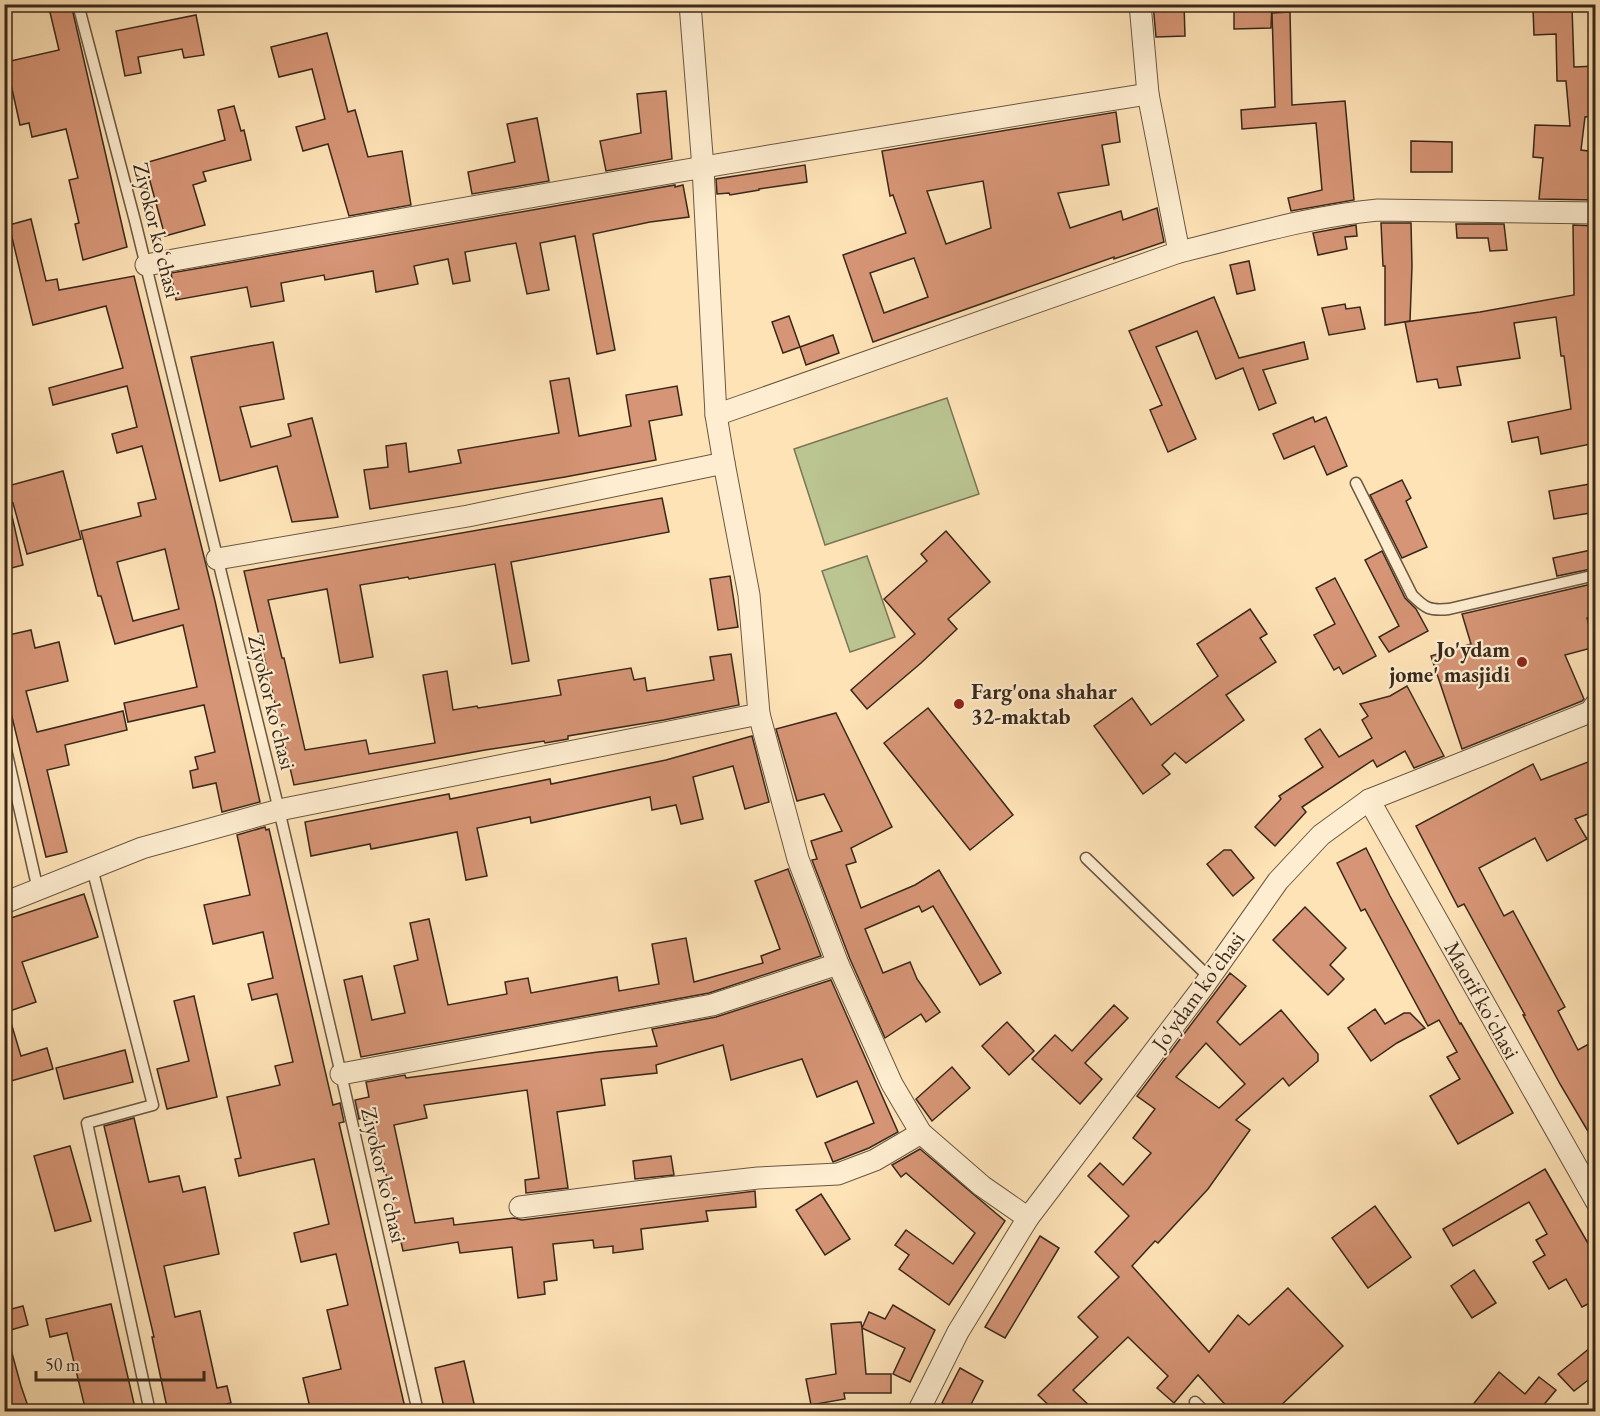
<svg xmlns="http://www.w3.org/2000/svg" width="1600" height="1416" viewBox="0 0 1600 1416" font-family="'EB Garamond',serif">
<style>
.green{fill:#bbc592;stroke:#7a7656;stroke-width:1.5}
.building{fill:#d69576;stroke:#39281a;stroke-width:1.5;fill-rule:evenodd}
.lines{fill:none;stroke-linecap:round;stroke-linejoin:round}
.service-casing{stroke:#6a5741;stroke-width:13}
.minor-casing{stroke:#6a5741;stroke-width:23}
.service{stroke:#feedd0;stroke-width:10}
.minor{stroke:#feedd0;stroke-width:21}
.poi-dot{fill:#8f2418;stroke:#feedd0;stroke-width:2}
.labels{text-anchor:middle;dominant-baseline:central;stroke-width:4.5;stroke-linejoin:round;paint-order:stroke}
.street-label{font-size:22px;fill:#39281a;stroke:#feedd0}
.poi-label{font-size:22px;font-weight:bold;fill:#39281a;stroke:#feedd0;text-anchor:end}
</style>
<rect width="100%" height="100%" fill="#fee3b7"/>
<filter id="stains"><feTurbulence type="fractalNoise" baseFrequency=".00333" numOctaves="4"/><feColorMatrix values="0 0 0 0 .2 0 0 0 0 .09 0 0 0 0 .02 0 0 0 .5 -.17"/></filter>
<radialGradient id="worn" r=".72"><stop offset=".6" stop-color="#630" stop-opacity="0"/><stop offset="1" stop-color="#630" stop-opacity=".3"/></radialGradient>
<!-- green -->
<g class="green">
<polygon points="947,398 979,494 825,545 794,449"/>
<polygon points="867,556 895,637 850,652 822,571"/>
</g>
<!-- building -->
<g class="building">
<polygon points="48,4 71,4 127,247 83,260 75,224 79,223 69,180 78,178 66,129 32,137 29,123 20,125 6,62 59,50"/>
<polygon points="1153,4 1184,4 1185,36 1156,37"/>
<polygon points="1234,4 1272,4 1271,28 1234,29"/>
<polygon points="1572,7 1574,67 1596,66 1596,116 1585,117 1581,150 1596,152 1596,200 1539,199 1543,158 1533,157 1535,125 1570,126 1566,81 1557,81 1556,34 1534,35 1533,8"/>
<polygon points="1290,12 1292,105 1345,101 1354,200 1291,211 1288,198 1322,190 1316,123 1242,129 1241,110 1275,107 1272,13"/>
<polygon points="196,15 204,55 184,58 182,49 138,57 141,73 125,76 116,31"/>
<polygon points="327,33 348,112 355,110 368,157 402,151 411,205 349,216 328,144 303,151 296,127 325,119 312,69 279,77 271,47"/>
<polygon points="666,91 672,159 606,171 600,141 641,133 637,94"/>
<polygon points="234,106 241,131 244,130 251,160 203,172 206,181 193,185 205,225 165,236 145,163 225,140 218,110"/>
<path d="M1116,112L1120,142L1102,145L1109,185L1058,193L1070,228L1121,211L1123,220L1157,208L1164,242L1114,259V257L873,342L843,255L906,233L893,195L890,196L882,151ZM983,181L991,228L946,244L927,191ZM914,258L928,297L884,313L870,273Z"/>
<polygon points="537,118 549,181 472,194 468,172 515,162 507,124"/>
<polygon points="1411,141 1452,142 1452,172 1411,172"/>
<polygon points="805,165 807,182 759,189 759,190 730,195 729,193 717,194 716,179"/>
<polygon points="675,185 675,187 683,185 689,217 650,222 593,234 615,350 597,354 575,236 540,243 549,290 527,294 516,243 465,252 470,281 453,284 448,259 414,266 418,284 376,292 373,271 325,280 324,275 281,283 284,301 251,307 247,287 176,300 171,273"/>
<path d="M31,219L46,281L57,279L59,290L134,276L215,601L260,802L222,812L216,783L193,788L190,771L198,769L195,757L215,752L204,705L128,722L124,703L197,687L183,625L115,644L101,596H98L81,531L141,516L138,503L156,499L142,446L117,453L112,434L137,427L127,386L53,405L49,388L123,368L106,306L33,325L9,225ZM165,549L179,609L133,621L117,562Z"/>
<polygon points="1381,223 1411,223 1412,266 1410,321 1385,325 1385,266 1383,266"/>
<polygon points="1456,224 1504,224 1507,250 1490,251 1488,238 1457,238"/>
<polygon points="1356,225 1357,236 1345,237 1347,249 1318,255 1313,233"/>
<polygon points="1573,225 1596,226 1596,443 1541,454 1538,437 1512,442 1508,422 1571,409 1564,356 1561,356 1556,317 1514,323 1520,358 1457,367 1461,385 1439,388 1437,379 1417,382 1405,322 1480,312 1574,295"/>
<polygon points="1249,261 1255,290 1237,294 1230,265"/>
<polygon points="1214,297 1239,358 1304,342 1308,359 1263,370 1276,403 1259,410 1243,368 1216,379 1197,331 1156,347 1196,439 1168,452 1150,410 1162,405 1129,331"/>
<polygon points="1345,304 1346,309 1360,307 1365,329 1329,335 1322,308"/>
<polygon points="789,316 800,347 783,353 772,322"/>
<polygon points="833,335 839,353 806,365 800,347"/>
<polygon points="273,342 284,399 240,407 251,447 291,436 288,424 312,418 338,517 292,522 277,466 220,481 191,357"/>
<polygon points="569,378 579,436 631,426 626,395 677,386 682,415 649,421 656,460 565,477 370,509 364,470 388,467 386,446 406,443 409,472 461,463 458,450 559,433 550,381"/>
<polygon points="1313,417 1315,422 1326,417 1347,466 1327,475 1314,446 1284,459 1273,434"/>
<polygon points="63,471 81,539 27,554 13,503 4,505 4,487"/>
<polygon points="1402,480 1411,498 1406,501 1427,547 1402,558 1370,495"/>
<polygon points="1596,483 1596,512 1554,519 1549,491"/>
<polygon points="662,498 669,532 511,562 529,661 512,664 495,564 409,579 408,577 360,585 373,657 340,663 327,589 268,600 282,658 284,658 305,750 366,740 369,754 435,743 423,675 447,671 453,710 477,706 478,708 561,695 558,680 631,668 634,680 645,678 647,691 714,680 710,657 731,654 739,705 664,720 568,736 568,739 545,743 544,741 485,750 294,785 244,571"/>
<polygon points="4,516 12,516 23,565 4,570"/>
<polygon points="946,531 990,582 948,619 957,629 921,663 867,709 851,690 915,634 884,599 927,561 921,554"/>
<polygon points="1596,549 1596,568 1557,576 1553,558"/>
<polygon points="1382,551 1405,598 1416,609 1428,631 1389,652 1379,637 1399,626 1365,560"/>
<polygon points="730,576 738,627 718,630 710,579"/>
<polygon points="1335,578 1376,656 1343,674 1339,667 1334,670 1314,635 1335,624 1316,588"/>
<polygon points="1596,583 1596,615 1587,618 1595,647 1565,655 1584,699 1582,701 1462,749 1431,656 1471,644 1462,614"/>
<polygon points="1250,609 1267,634 1260,638 1276,662 1226,695 1244,720 1186,763 1175,753 1162,765 1170,774 1143,794 1094,726 1132,698 1151,725 1218,676 1197,644"/>
<polygon points="31,630 35,648 59,642 68,681 26,691 37,732 123,711 127,730 65,745 69,765 47,770 67,852 46,857 4,684 4,636"/>
<polygon points="1407,686 1444,756 1414,768 1405,751 1377,767 1373,760 1302,807 1306,812 1275,846 1255,827 1281,799 1279,796 1323,767 1305,739 1320,729 1339,757 1372,738 1362,720 1368,716 1360,704 1390,696"/>
<polygon points="928,708 1013,815 970,850 884,743"/>
<polygon points="836,713 892,827 851,848 856,862 846,865 861,908 915,885 939,870 1001,973 980,985 933,906 922,912 919,906 865,929 883,973 910,962 917,979 940,1012 926,1022 921,1014 885,1038 850,959 812,860 817,859 811,841 842,831 824,794 797,801 776,729"/>
<polygon points="752,736 769,802 745,809 733,766 693,777 703,819 681,824 676,805 652,810 650,797 531,823 530,817 477,828 487,876 466,880 457,832 371,849 370,844 311,856 305,822 449,794 450,799 550,779 551,784 666,760"/>
<polygon points="1596,759 1596,811 1575,819 1587,839 1547,861 1535,838 1479,868 1504,916 1513,911 1565,1007 1558,1011 1578,1050 1596,1040 1596,1145 1560,1084 1523,1015 1525,1015 1464,904 1458,907 1416,826 1533,764 1541,780"/>
<polygon points="265,827 266,830 269,829 333,1105 340,1103 344,1122 339,1123 406,1412 311,1412 303,1378 341,1369 327,1310 348,1305 336,1254 301,1262 294,1233 329,1224 314,1159 239,1176 235,1159 241,1158 227,1097 280,1085 275,1066 293,1062 277,994 252,1000 248,984 273,978 263,932 213,944 204,905 250,895 237,835"/>
<polygon points="1366,848 1390,896 1460,1024 1461,1023 1513,1113 1458,1144 1430,1096 1460,1079 1447,1057 1457,1052 1439,1020 1428,1026 1365,909 1361,911 1337,863"/>
<polygon points="1224,850 1231,850 1254,878 1233,896 1207,864"/>
<polygon points="788,869 821,956 709,993 361,1057 344,980 362,976 372,1020 405,1013 394,966 418,960 410,923 429,919 448,1005 507,994 505,982 528,978 531,993 617,977 619,991 659,984 652,944 686,938 694,982 763,963 761,956 780,949 755,881"/>
<polygon points="84,894 98,937 22,962 36,1002 4,1013 4,918 8,919"/>
<polygon points="1305,907 1346,948 1330,965 1344,979 1328,995 1273,940"/>
<path d="M1230,973L1246,986L1217,1022L1240,1045L1281,1010L1318,1054V1061L1289,1086L1283,1078L1236,1120L1250,1130L1208,1189L1158,1243L1155,1241L1132,1266L1209,1352L1238,1315L1249,1325L1288,1288L1343,1346L1274,1412H1232L1198,1375L1174,1403L1157,1388L1168,1376L1128,1337L1073,1390L1096,1412H1056L1038,1395L1098,1337L1078,1317L1119,1277L1095,1252L1129,1216L1088,1176L1100,1163L1123,1185L1151,1153L1133,1138L1155,1109L1137,1096ZM1206,1043L1245,1084L1219,1108L1176,1077Z"/>
<polygon points="831,980 898,1132 869,1148 833,1162 825,1143 874,1123 857,1081 817,1097 802,1059 731,1080 723,1045 656,1065 657,1073 601,1079 605,1105 557,1112 568,1188 526,1193 525,1180 539,1178 527,1090 424,1105 427,1118 394,1125 415,1223 453,1218 454,1225 514,1218 522,1220 755,1191 756,1207 706,1211 708,1221 641,1229 643,1249 613,1253 613,1246 594,1248 593,1240 553,1244 557,1280 544,1282 545,1294 518,1298 512,1247 460,1253 458,1242 403,1251 373,1115 359,1119 355,1100 369,1097 366,1082 405,1075 406,1078 598,1052 657,1046 652,1029 716,1017"/>
<polygon points="194,996 217,1097 167,1109 157,1069 189,1061 174,1001"/>
<polygon points="1114,1005 1128,1018 1085,1063 1102,1079 1080,1104 1032,1059 1055,1035 1072,1051"/>
<polygon points="1375,1009 1385,1024 1404,1013 1410,1013 1425,1028 1397,1043 1371,1061 1348,1028"/>
<polygon points="9,1016 21,1056 47,1048 53,1069 4,1083 4,1017"/>
<polygon points="1007,1022 1034,1051 1009,1075 982,1046"/>
<polygon points="125,1050 133,1082 64,1099 56,1068"/>
<polygon points="952,1067 970,1088 932,1121 916,1099"/>
<polygon points="134,1118 149,1182 179,1176 183,1192 205,1187 219,1254 164,1266 175,1317 200,1311 217,1388 227,1386 231,1403 206,1409 207,1412 168,1412 152,1337 154,1337 104,1126"/>
<polygon points="70,1146 91,1221 55,1231 34,1156"/>
<polygon points="920,1149 1005,1221 949,1305 899,1269 909,1255 895,1245 906,1230 953,1264 975,1233 906,1173 901,1177 892,1165"/>
<polygon points="671,1156 674,1175 635,1179 633,1161"/>
<polygon points="1545,1169 1596,1257 1596,1300 1582,1307 1566,1279 1549,1289 1533,1262 1545,1255 1536,1240 1547,1234 1529,1202 1453,1246 1443,1229"/>
<polygon points="821,1194 850,1239 825,1255 796,1210"/>
<polygon points="1375,1206 1411,1257 1368,1288 1332,1238"/>
<polygon points="1040,1236 1059,1248 1005,1338 985,1327"/>
<polygon points="1474,1270 1496,1303 1472,1318 1451,1286"/>
<polygon points="111,1304 136,1412 86,1412 67,1333 50,1337 46,1319"/>
<polygon points="893,1305 935,1330 910,1382 893,1374 905,1348 862,1328 866,1374 891,1374 891,1393 844,1393 845,1399 811,1405 806,1379 836,1374 831,1324 861,1322 862,1328 869,1312 885,1319"/>
<polygon points="23,1306 28,1325 4,1332 4,1311"/>
<polygon points="1596,1343 1596,1374 1574,1391 1558,1374"/>
<polygon points="10,1346 21,1386 30,1412 4,1412 4,1347"/>
<polygon points="464,1361 476,1412 445,1412 435,1368"/>
<polygon points="960,1368 983,1381 967,1412 959,1412 942,1403"/>
<polygon points="1499,1372 1525,1394 1539,1377 1556,1390 1542,1407 1548,1412 1467,1412"/>
</g>
<g class="lines">
<!-- service casing -->
<g class="service-casing">
<g id="service">
<polyline points="78,4 135,221 279,810 341,1074 418,1412"/>
<path d="M1356,483L1412,595C1425,608 1429,611 1449,609L1596,575"/>
<polyline points="4,741 38,890"/>
<polyline points="1086,858 1209,977"/>
<polyline points="92,868 153,1105 87,1123 150,1412"/>
<polyline points="1195,1402 1205,1412"/>
</g>
</g>
<!-- minor casing -->
<g class="minor-casing">
<g id="minor">
<polyline points="690,4 703,168 716,415 1179,252 1148,94 1140,4"/>
<path d="M1179,252C1245,236 1311,216 1378,210L1596,213"/>
<path d="M146,265C479,205 813,147 1148,94"/>
<polyline points="217,559 468,516 724,463 716,415"/>
<polyline points="1369,800 1596,1201"/>
<polyline points="4,903 142,848 279,810 759,714 749,595 724,463"/>
<polyline points="838,964 892,1084 921,1133 982,1186 1028,1218"/>
<polyline points="341,1074 712,1005 838,964 798,859 759,714"/>
<polyline points="520,1207 668,1188 758,1178 838,1174 875,1160 921,1133"/>
<polyline points="918,1412 958,1332 1028,1218 1203,987 1278,881 1321,835 1369,800 1590,712 1596,704"/>
</g>
</g>
<!-- service -->
<use href="#service" class="service"/>
<!-- minor -->
<use href="#minor" class="minor"/>
</g>
<!-- markers -->
<g class="poi-dot">
<circle cx="1522" cy="662" r="6"/>
<circle cx="959" cy="704" r="6"/>
</g>
<g class="labels">
<!-- street labels -->
<g class="street-label">
<text transform="translate(157 230) rotate(76)">Ziyokor koʻchasi</text>
<text transform="translate(272 702) rotate(76)">Ziyokor koʻchasi</text>
<text transform="translate(1198 991) rotate(-54)">Jo'ydam ko'chasi</text>
<text transform="translate(1482 1000) rotate(61)">Maorif ko'chasi</text>
<text transform="translate(384 1175) rotate(77)">Ziyokor koʻchasi</text>
</g>
<!-- poi labels -->
<g class="poi-label">
<text x="1510" y="649">Jo'ydam<tspan x="1510" dy="25">jome' masjidi</tspan></text>
<text x="971" y="691" text-anchor="start">Farg'ona shahar<tspan x="971" dy="25">32-maktab</tspan></text>
</g>
</g>
<!-- margin -->
<rect width="1600" height="1416" fill="none" stroke="#fee3b7" stroke-width="24"/>
<rect x="6" y="6" width="1588" height="1404" fill="none" stroke="#39281a" stroke-width="3"/>
<rect x="12" y="12" width="1576" height="1392" fill="none" stroke="#39281a" stroke-width="1.5"/>
<!-- scale -->
<path d="M36 1371v9h168v-9" fill="none" stroke="#39281a" stroke-width="3"/>
<text x="45" y="1371" font-size="18" fill="#39281a" stroke="#feedd0" stroke-width="4.5" paint-order="stroke">50 m</text>
<rect width="100%" height="100%" filter="url(#stains)"/>
<rect width="100%" height="100%" fill="url(#worn)"/>
</svg>
